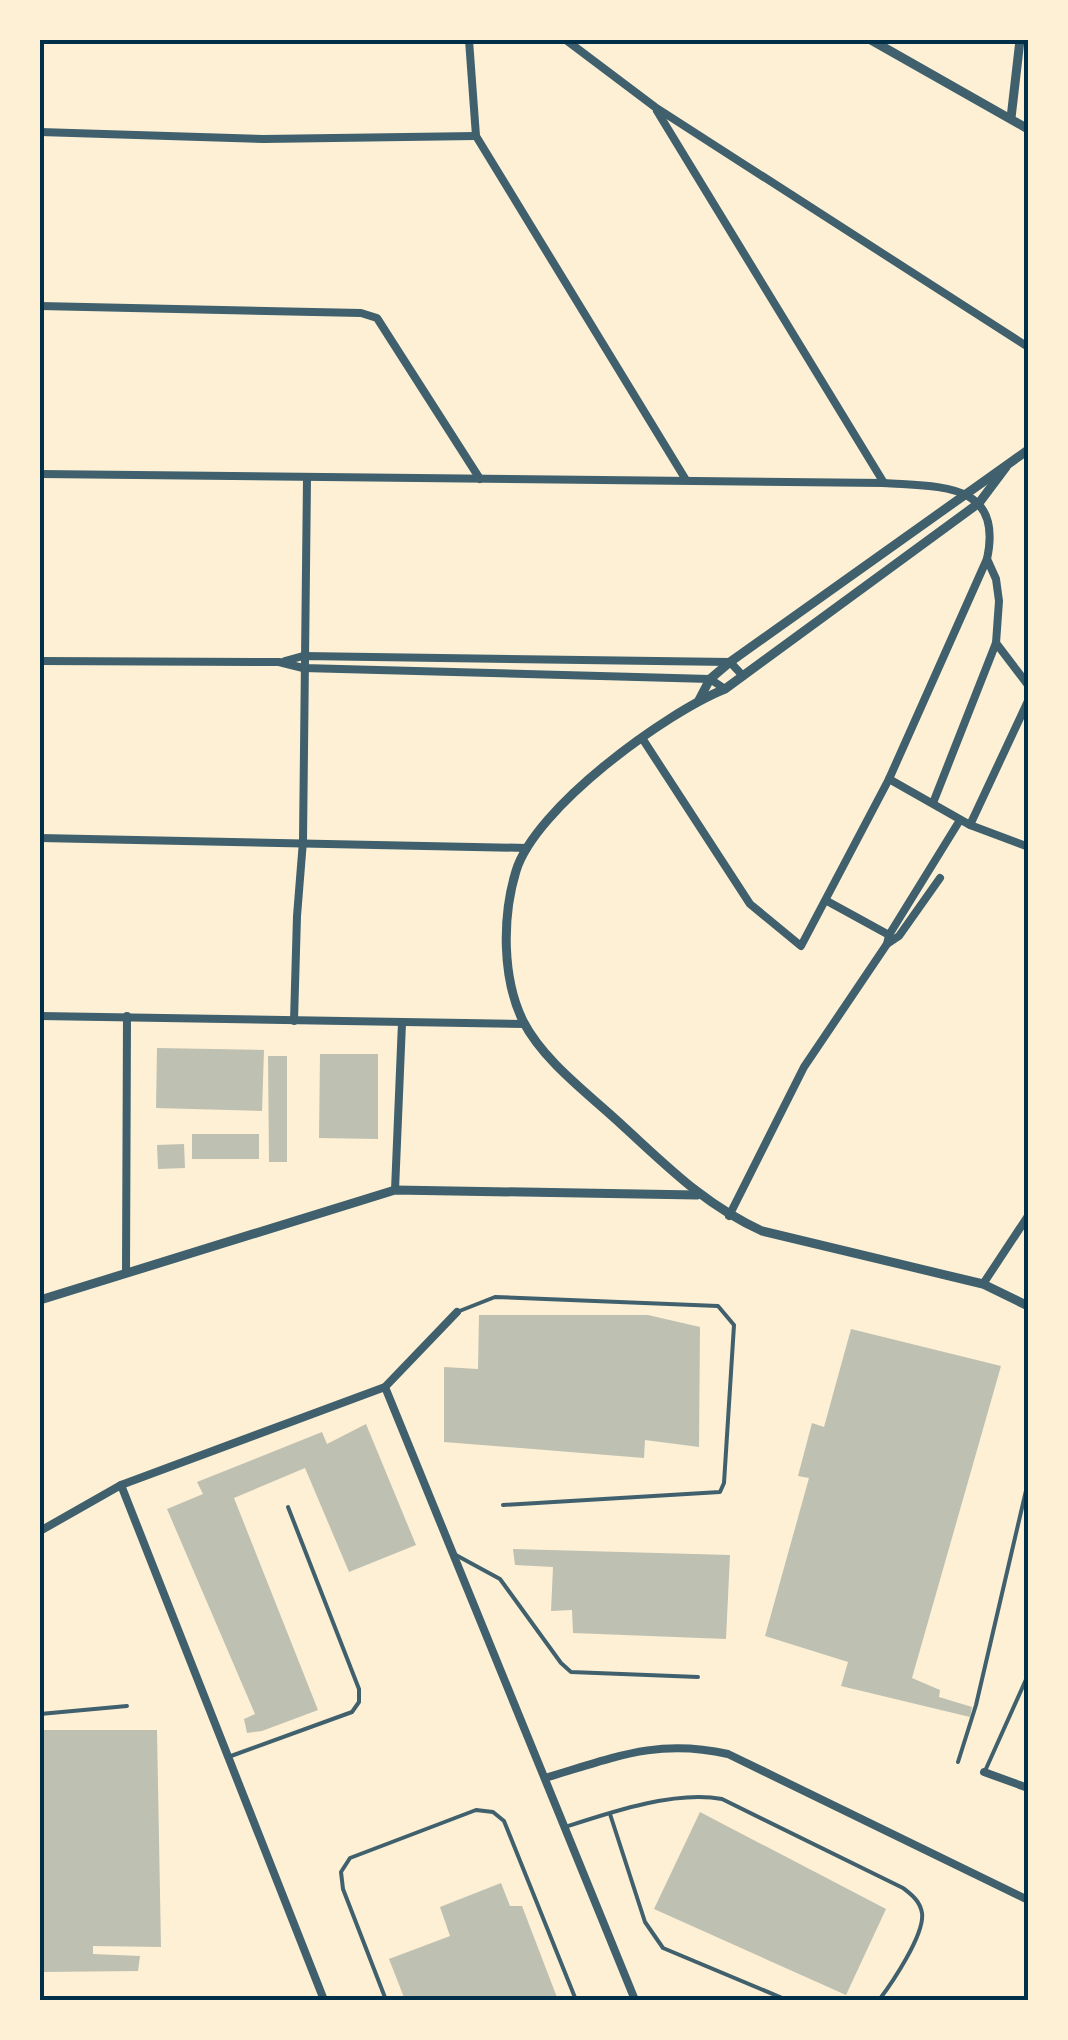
<svg xmlns="http://www.w3.org/2000/svg" width="1068" height="2040" viewBox="0 0 1068 2040" font-family="Montserrat,sans-serif">
<style>
.building{fill:#bec0b2}
.lines{fill:none;stroke-linecap:round;stroke-linejoin:round}
.service{stroke:#3f606c;stroke-width:4}
.minor{stroke:#3f606c;stroke-width:8}
.tertiary{stroke:#3f606c;stroke-width:9}
.neatline{fill:none;stroke:#003049;stroke-width:4}
</style>
<rect width="100%" height="100%" fill="#fdf0d5"/>
<!-- building -->
<g class="building">
<polygon points="157,1048 264,1050 262,1111 156,1108"/>
<polygon points="320,1054 378,1054 378,1139 319,1138"/>
<polygon points="268,1056 287,1056 287,1162 269,1162"/>
<rect x="192" y="1134" width="67" height="25"/>
<polygon points="184,1144 185,1168 158,1169 157,1145"/>
<polygon points="479,1315 648,1315 700,1327 699,1447 645,1440 644,1458 444,1442 444,1367 478,1369"/>
<polygon points="851,1329 1001,1366 912,1678 940,1690 939,1697 972,1707 970,1717 841,1686 848,1662 765,1636 809,1478 798,1476 812,1423 824,1427"/>
<polygon points="366,1424 416,1545 349,1572 305,1468 234,1498 318,1710 262,1731 247,1733 244,1719 255,1714 167,1509 203,1494 197,1482 322,1432 327,1444"/>
<polygon points="513,1549 730,1555 726,1639 573,1633 572,1610 551,1611 553,1567 515,1565"/>
<polygon points="40,1730 157,1730 161,1947 93,1946 93,1954 140,1956 138,1971 40,1972"/>
<polygon points="700,1812 886,1909 846,1995 654,1909"/>
<polygon points="501,1883 510,1906 522,1906 558,2000 405,2000 389,1959 450,1936 440,1907"/>
</g>
<g class="lines">
<!-- service -->
<g class="service">
<polyline points="457,1312 495,1297 718,1306 734,1325 724,1483 720,1492 503,1505"/>
<polyline points="454,1554 500,1579 561,1663 571,1672 698,1677"/>
<polyline points="40,1714 127,1706"/>
<polyline points="231,1756 352,1712 359,1702 359,1689 288,1507"/>
<polyline points="958,1762 976,1705 1028,1482"/>
<polyline points="985,1771 1028,1675"/>
<polyline points="610,1814 645,1922 663,1948 787,2000"/>
<path d="M565,1827C611,1812 676,1790 722,1799L903,1888C912,1895 920,1901 922,1913C925,1934 892,1983 879,2000"/>
<polyline points="386,2000 343,1889 341,1872 350,1858 476,1810 493,1812 504,1821 576,2000"/>
</g>
<!-- minor -->
<g class="minor">
<polyline points="469,40 476,136 686,480"/>
<polyline points="566,40 655,107 1028,347"/>
<polyline points="657,111 884,483"/>
<polyline points="40,132 263,139 476,136"/>
<polyline points="40,306 361,313 377,318 480,479"/>
<path d="M40,474L884,483C938,487 1004,481 987,559L889,779L801,946L750,904L642,738"/>
<polyline points="996,643 1028,685"/>
<polyline points="40,661 279,662 303,668 710,679 725,689"/>
<polyline points="285,661 303,656 730,662 743,676"/>
<polyline points="889,779 970,825 1026,846"/>
<polyline points="933,803 996,643 999,601 996,579 987,559"/>
<polyline points="970,825 1028,701"/>
<polyline points="40,838 527,848"/>
<polyline points="889,935 960,820"/>
<polyline points="887,944 899,936 940,878"/>
<polyline points="40,1016 524,1024"/>
<polyline points="294,1021 297,916 303,841 307,478"/>
<polyline points="395,1190 402,1023"/>
<polyline points="729,1216 804,1067 887,944 889,935 827,901"/>
<polyline points="126,1273 127,1016"/>
<polyline points="983,1284 1028,1216"/>
<polyline points="385,1387 635,2000"/>
<polyline points="121,1485 324,2000"/>
<polyline points="40,1531 121,1485 385,1387 457,1312"/>
<polyline points="984,1772 1028,1788"/>
<path d="M545,1778C613,1758 656,1738 728,1754L1028,1900"/>
</g>
<!-- tertiary -->
<g class="tertiary">
<polyline points="871,40 1028,129"/>
<polyline points="1011,118 1020,40"/>
<path d="M1006,467L979,503L725,689C665,713 535,808 516,871C502,917 502,978 523,1021C544,1062 590,1095 623,1126C669,1168 705,1205 762,1231L983,1284L1028,1306"/>
<polyline points="699,700 710,679 730,662 1028,450"/>
<polyline points="40,1300 395,1190 697,1195"/>
</g>
</g>
<!-- border -->
<rect width="1068" height="2040" fill="none" stroke="#fdf0d5" stroke-width="85"/>
<rect x="42" y="42" width="984" height="1956" class="neatline"/>
</svg>
